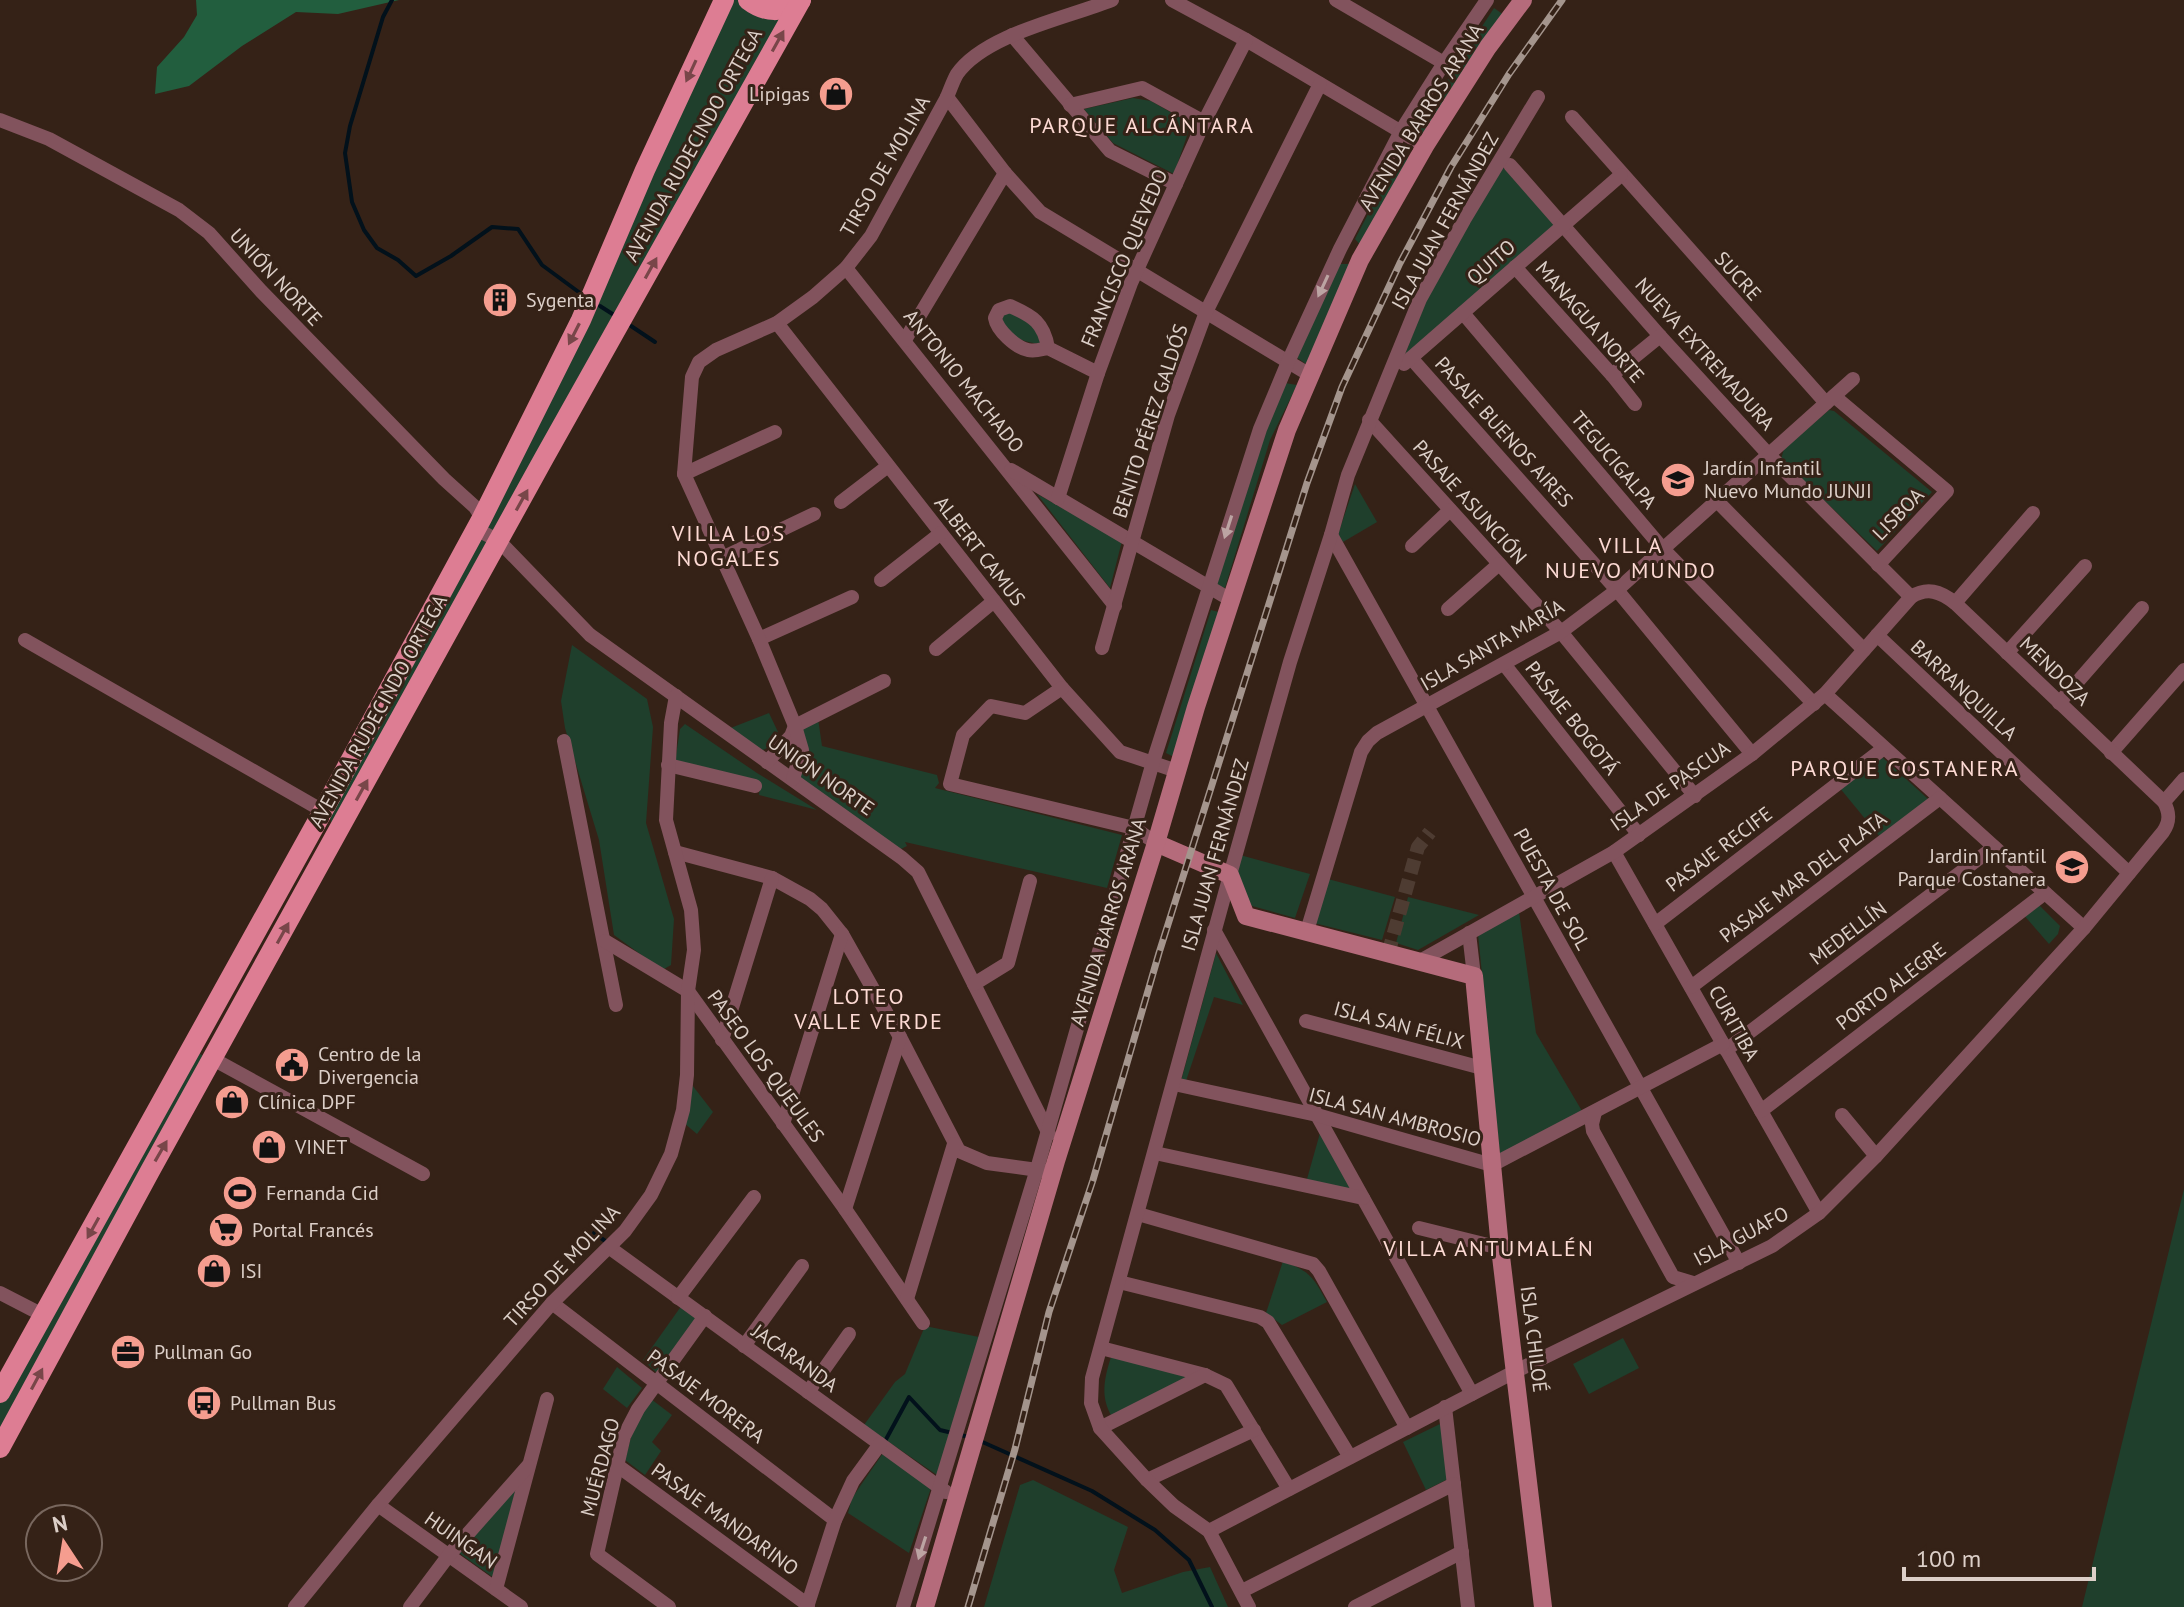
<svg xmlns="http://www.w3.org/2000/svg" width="2184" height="1607" viewBox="0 0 2184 1607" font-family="'PT Sans',sans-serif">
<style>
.green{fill:#1f3f2c}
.forest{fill:#225e3e}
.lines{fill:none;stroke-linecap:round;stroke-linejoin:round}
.stream{stroke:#02111b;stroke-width:4}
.street-tunnel{stroke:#4e3c32;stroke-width:14;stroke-dasharray:14 7;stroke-linecap:butt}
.street{stroke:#82535d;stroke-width:14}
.secondary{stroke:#b56b7b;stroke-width:18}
.primary{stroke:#dd7d93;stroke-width:20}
.rail-casing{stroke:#a4958d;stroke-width:7}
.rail{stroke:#352217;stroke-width:4;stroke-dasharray:12;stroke-linecap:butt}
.oneway{fill:#784649}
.oneway2{fill:#bca4a3}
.labels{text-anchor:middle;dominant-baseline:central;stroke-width:6;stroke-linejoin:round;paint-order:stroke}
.poi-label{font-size:20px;fill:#dccfc8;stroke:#352217;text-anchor:start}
.street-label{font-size:20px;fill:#dccfc8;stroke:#352217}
.neighbourhood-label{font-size:22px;letter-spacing:2px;fill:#fddad4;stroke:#352217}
</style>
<rect width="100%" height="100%" fill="#352217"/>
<!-- green -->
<g class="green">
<polygon points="727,0 740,0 784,17 334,830 328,813"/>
<polygon points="1494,8 1504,15 1422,137 1413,133"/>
<polygon points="1133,98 1151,101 1191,124 1174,174 1113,143 1084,109"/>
<polygon points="1400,153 1410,158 1363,248 1355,239"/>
<polygon points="1502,166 1556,226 1403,359 1435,278"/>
<polygon points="1338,264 1351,264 1306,364 1296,357"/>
<path d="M1010,312L1037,327L1043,344C1025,343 1010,338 1001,320L1004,313Z"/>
<polygon points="1285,383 1297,385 1270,440 1225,588 1215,585 1258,449"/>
<polygon points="1829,410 1834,411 1932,492 1877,551 1781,459 1784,449"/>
<polygon points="1355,484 1377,522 1343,542 1338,534"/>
<polygon points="1037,494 1122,541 1110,588"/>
<polygon points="1211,610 1219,612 1174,757 1166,753"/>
<polygon points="572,645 647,699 653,727 646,823 674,919 671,965 664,969 658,967 614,935 599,840 565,728 561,701"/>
<polygon points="769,713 778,732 767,748 761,751 728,729"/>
<polygon points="818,718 822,746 937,775 939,783 935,788 1122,835 1107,888 905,842 907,846 899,850 799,779 803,725"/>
<polygon points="685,724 757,773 817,810 759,795 760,786 675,762 680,729"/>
<polygon points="1882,757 1928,799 1880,837 1839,787"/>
<polygon points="1240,855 1310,874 1295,918 1252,906 1232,876"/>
<polygon points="1328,879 1395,897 1382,940 1314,923"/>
<polygon points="1408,897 1479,915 1418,950 1396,943"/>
<polygon points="2039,905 2060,926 2058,934 2049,944 2022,913"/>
<polygon points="1519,912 1536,1033 1582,1111 1500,1155 1478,934"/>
<polygon points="1216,953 1243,1005 1214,997 1186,1081 1181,1081"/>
<polygon points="196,1052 206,1057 0,1433 0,1402"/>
<polygon points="689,1081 713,1112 697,1134 684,1123"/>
<polygon points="1320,1133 1351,1186 1349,1190 1307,1179"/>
<polygon points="2184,1189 2184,1607 2082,1607"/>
<path d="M1283,1261C1311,1272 1313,1277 1327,1302L1282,1325L1266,1313Z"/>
<polygon points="682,1305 698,1316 658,1374 643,1360"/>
<polygon points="925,1326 979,1337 937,1475 864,1425 895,1382 905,1374"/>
<polygon points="1623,1338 1639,1368 1589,1394 1573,1364"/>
<path d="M1111,1357L1188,1377L1112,1417C1100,1397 1104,1379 1111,1357Z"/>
<polygon points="617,1367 642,1388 627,1408 603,1389"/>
<polygon points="651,1399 672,1415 652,1442 661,1451 645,1475 625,1460 636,1418"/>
<polygon points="1442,1423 1448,1479 1426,1490 1403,1442"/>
<polygon points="883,1453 931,1488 909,1553 848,1513 852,1498"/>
<polygon points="1033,1480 1128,1527 1114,1570 1122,1593 1183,1572 1210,1567 1228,1607 984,1607 1020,1485"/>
<polygon points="516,1488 494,1578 459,1553"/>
</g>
<!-- forest -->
<polygon class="forest" points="196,0 399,0 338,14 296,12 242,46 189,86 155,94 157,67 184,37 197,15"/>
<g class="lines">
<!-- stream -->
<g class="stream">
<polyline points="392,0 383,17 350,126 345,153 352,202 364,230 377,248 398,260 416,276 451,256 492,227 518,229 542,265 580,293"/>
<polyline points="600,306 614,315"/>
<polyline points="631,326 655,342"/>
<polyline points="594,1233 608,1243"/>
<polyline points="978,1440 1092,1491 1155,1530 1189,1560 1212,1607"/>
<polyline points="884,1443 909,1397 940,1430 969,1437"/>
</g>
<!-- street-tunnel -->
<polyline class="street-tunnel" points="1388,954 1418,847 1430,832"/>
<!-- street -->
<g class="street">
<polyline points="1172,0 1246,40 1425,146"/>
<polyline points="1336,0 1444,63"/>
<polyline points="1012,35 1110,151 1176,184"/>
<polyline points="947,97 1005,173 1040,212 1310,375"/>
<polyline points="1070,105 1142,88 1204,122"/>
<polyline points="1572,117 1826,403"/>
<polyline points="0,120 49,139 179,210 209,233 261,291 444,479 475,507 482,518"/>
<polyline points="1510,165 1660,336 1769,455 1911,597"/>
<polyline points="1515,267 1612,375 1635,404"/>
<polyline points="846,268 1115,606"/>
<polyline points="1463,313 1663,549 1814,704"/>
<polyline points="777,323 1062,688 1120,752 1177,771"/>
<polyline points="905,340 1005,173"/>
<path d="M1048,348C1042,349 1035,352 1028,350C1015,347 997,330 995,318L999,310L1010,306C1033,316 1044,323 1048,348L1098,373"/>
<polyline points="1411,358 1617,590 1752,754"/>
<polyline points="1404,364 1621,175"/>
<polyline points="1612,375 1660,336"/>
<polyline points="1834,396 1947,491 1878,565"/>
<polyline points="1369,420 1561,632 1695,796"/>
<polyline points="1011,470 1231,600"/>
<polyline points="684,474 775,432"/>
<polyline points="1058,498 1098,373 1131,283 1204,122 1246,40"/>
<polyline points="1717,501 1864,650"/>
<polyline points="841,502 888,466"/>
<polyline points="476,529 499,541 590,635 902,858 918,872 1049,1134"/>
<polyline points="1331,535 1739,1263"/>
<polyline points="1412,546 1450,510"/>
<polyline points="722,558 814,514"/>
<polyline points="881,580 941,533"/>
<polyline points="1955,603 2033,513"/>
<polyline points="1448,609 1499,564"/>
<polyline points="1877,635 2129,873"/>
<polyline points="759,639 852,597"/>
<polyline points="25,640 323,811"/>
<polyline points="1102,648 1168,415 1206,312 1320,84"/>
<polyline points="936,649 994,601"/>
<polyline points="2007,653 2085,566"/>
<polyline points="1504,664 1639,835"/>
<polyline points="1062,688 1025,713 991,706 963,735 950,784 1134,828 1156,843"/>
<polyline points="1825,694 2084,928"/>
<polyline points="2059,703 2142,608"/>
<polyline points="795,726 884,681"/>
<polyline points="564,741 616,1005"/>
<polyline points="2111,753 2184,670"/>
<polyline points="767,762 791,736 795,726"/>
<polyline points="668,765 755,786"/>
<path d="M793,779L802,750L795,726L759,639L684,474L692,377L699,362L716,350L777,323L813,297L846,268L871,236L947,97C950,90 953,81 957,74C985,34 1067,18 1112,0"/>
<polyline points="2164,802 2184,779"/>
<polyline points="675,852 772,878 810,899 822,909 842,934 900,1037 959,1151 987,1163 1045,1171"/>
<polyline points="1614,852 1819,1213"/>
<polyline points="1655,924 1884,748"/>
<polyline points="1214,930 1472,1394"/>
<polyline points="1307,931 1361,752 1368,741 1377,733 1561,632 1617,590 1853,379"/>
<polyline points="1469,933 1474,976"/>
<polyline points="605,941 688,991 845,1209 923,1323"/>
<polyline points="974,984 1008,963 1030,881"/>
<polyline points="1691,987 1940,798"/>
<polyline points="1306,1021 1482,1068"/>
<polyline points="722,1040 772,878"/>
<polyline points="1726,1050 1994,847"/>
<polyline points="213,1059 423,1174"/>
<polyline points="1174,1084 1317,1115 1492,1165 1723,1044"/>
<polyline points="1761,1111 2045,893"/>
<polyline points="1595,1112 1592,1124 1593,1131 1673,1277 1693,1283"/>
<polyline points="1842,1115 1876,1156"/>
<polyline points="783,1124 842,934"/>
<polyline points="1155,1153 1363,1198"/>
<polyline points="845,1209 900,1037"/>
<polyline points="1138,1214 1313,1264 1319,1271 1407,1428"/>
<polyline points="1419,1228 1500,1248"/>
<polyline points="610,1248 946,1492"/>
<polyline points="1119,1282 1260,1317 1268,1322 1350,1457"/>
<polyline points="0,1293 37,1312 43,1318"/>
<polyline points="678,1298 754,1197"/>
<polyline points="907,1299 954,1144"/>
<polyline points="552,1303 835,1520"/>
<polyline points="744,1346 802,1266"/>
<polyline points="1101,1348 1205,1375 1226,1385 1289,1489"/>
<polyline points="808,1392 849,1334"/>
<polyline points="1445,1407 1468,1607"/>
<polyline points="1100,1428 1205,1375"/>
<polyline points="618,1466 808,1605"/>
<polyline points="1147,1480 1254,1430"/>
<polyline points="378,1505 521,1607"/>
<path d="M1209,1531L1516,1371L1772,1246L1819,1213L1876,1156L2084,928L2163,832C2170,822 2170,813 2164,802L1955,603C1940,591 1927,587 1911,597L1825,694L1752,754L1614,852L1418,962"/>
<polyline points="496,1589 547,1399"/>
<polyline points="1242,1591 1454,1484"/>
<polyline points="295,1607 378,1505 552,1303 625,1231 651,1195 671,1154 683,1110 687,1075 688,991 694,950 691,910 666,820 671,723 676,696"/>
<polyline points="410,1607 449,1555 528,1466"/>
<polyline points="669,1607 597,1554 624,1436 638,1409 705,1316"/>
<polyline points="807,1607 835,1520 853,1481 880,1444"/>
<polyline points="903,1607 1037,1169 1153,762 1260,429 1288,362 1340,249 1401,131 1444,63 1487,0"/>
<polyline points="1249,1607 1209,1531 1174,1506 1147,1480 1100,1428 1091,1403 1092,1378 1230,875 1290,662 1331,535 1348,475 1420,299 1464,220 1538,97"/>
<polyline points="1355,1607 1462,1552"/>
</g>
<!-- secondary -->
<g class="secondary">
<polyline points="1156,843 1230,875 1246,916 1474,976 1500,1248 1543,1607"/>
<polyline points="925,1607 1056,1161 1156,843 1196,707 1287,430 1360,260 1425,146 1488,47 1523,0"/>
</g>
<!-- primary -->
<g class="primary">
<path d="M748,0C765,13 783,14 801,0"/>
<polyline points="0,1393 323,811 482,518 581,320 645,170 724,0"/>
<polyline points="0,1448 150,1171 544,458 801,0"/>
</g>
<!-- rail casing -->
<g class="rail-casing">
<polyline id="rail" points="968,1607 1015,1449 1049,1312 1093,1180 1159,953 1307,483 1342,387 1400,263 1451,167 1509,74 1562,0"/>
</g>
<!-- rail -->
<use href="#rail" class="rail"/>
</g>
<!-- one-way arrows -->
<defs><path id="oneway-solid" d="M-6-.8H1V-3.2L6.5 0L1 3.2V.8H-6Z" transform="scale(2)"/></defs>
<g class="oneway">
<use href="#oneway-solid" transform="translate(778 41) rotate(-61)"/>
<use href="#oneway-solid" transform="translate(691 71) rotate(115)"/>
<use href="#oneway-solid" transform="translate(651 268) rotate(-61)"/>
<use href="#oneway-solid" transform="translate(574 334) rotate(117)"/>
<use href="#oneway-solid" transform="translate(522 500) rotate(-61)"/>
<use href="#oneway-solid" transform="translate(362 790) rotate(-61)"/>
<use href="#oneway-solid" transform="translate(283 933) rotate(-61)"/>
<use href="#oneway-solid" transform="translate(161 1151) rotate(-60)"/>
<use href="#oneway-solid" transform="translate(93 1228) rotate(119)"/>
<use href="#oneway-solid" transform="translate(37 1379) rotate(-62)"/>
</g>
<g class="oneway2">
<use href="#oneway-solid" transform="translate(1323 286) rotate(115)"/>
<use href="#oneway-solid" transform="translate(1228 527) rotate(108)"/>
<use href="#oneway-solid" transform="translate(922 1548) rotate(108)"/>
</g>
<!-- icons -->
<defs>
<g id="shop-disc" transform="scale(1.8)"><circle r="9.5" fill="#f59d8f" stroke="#352217"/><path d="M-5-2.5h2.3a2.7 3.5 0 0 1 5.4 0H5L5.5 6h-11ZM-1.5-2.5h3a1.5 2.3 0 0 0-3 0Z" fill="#111"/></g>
<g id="building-disc" transform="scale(1.8)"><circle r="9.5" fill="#f59d8f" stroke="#352217"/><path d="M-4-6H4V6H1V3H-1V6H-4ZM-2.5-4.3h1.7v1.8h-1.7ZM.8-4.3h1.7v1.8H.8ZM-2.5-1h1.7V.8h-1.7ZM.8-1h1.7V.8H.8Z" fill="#111"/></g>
<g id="school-disc" transform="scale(1.8)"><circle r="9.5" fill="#f59d8f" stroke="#352217"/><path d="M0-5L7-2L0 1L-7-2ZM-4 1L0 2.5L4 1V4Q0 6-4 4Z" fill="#111"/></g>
<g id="civic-disc" transform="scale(1.8)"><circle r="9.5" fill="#f59d8f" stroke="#352217"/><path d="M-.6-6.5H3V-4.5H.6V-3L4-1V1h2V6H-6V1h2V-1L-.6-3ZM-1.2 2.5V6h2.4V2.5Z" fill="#111"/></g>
<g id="stadium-disc" transform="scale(1.8)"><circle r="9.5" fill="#f59d8f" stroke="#352217"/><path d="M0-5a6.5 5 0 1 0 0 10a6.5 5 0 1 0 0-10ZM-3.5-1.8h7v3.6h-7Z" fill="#111"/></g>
<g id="supermarket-disc" transform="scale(1.8)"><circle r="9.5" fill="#f59d8f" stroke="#352217"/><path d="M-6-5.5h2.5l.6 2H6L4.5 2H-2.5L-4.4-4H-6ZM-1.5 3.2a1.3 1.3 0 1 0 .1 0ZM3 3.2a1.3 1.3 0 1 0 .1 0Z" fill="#111"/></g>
<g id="office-disc" transform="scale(1.8)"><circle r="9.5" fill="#f59d8f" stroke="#352217"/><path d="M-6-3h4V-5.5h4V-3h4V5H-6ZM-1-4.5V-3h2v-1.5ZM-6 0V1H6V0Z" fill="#111"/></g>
<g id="bus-disc" transform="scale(1.8)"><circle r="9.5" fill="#f59d8f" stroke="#352217"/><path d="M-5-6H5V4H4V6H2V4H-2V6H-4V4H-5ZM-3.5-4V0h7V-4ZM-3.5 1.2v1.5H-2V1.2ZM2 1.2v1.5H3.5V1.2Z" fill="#111"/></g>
</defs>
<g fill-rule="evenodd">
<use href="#shop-disc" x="836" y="94"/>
<use href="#building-disc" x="500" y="300"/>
<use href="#school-disc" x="1678" y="480"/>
<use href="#school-disc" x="2072" y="867"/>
<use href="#civic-disc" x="292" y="1065"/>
<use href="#shop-disc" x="232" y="1102"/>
<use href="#shop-disc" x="269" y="1147"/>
<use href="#stadium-disc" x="240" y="1193"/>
<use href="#supermarket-disc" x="226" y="1230"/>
<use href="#shop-disc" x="214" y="1271"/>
<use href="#office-disc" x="128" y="1352"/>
<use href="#bus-disc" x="204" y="1403"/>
</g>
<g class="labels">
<!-- poi labels -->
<g class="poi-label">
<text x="810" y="94" text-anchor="end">Lipigas</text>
<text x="526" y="300">Sygenta</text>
<text x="1704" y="468">Jardín Infantil<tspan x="1704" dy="23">Nuevo Mundo JUNJI</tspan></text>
<text x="2046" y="856" text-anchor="end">Jardin Infantil<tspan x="2046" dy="23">Parque Costanera</tspan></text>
<text x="318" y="1054">Centro de la<tspan x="318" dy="23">Divergencia</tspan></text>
<text x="258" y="1102">Clínica DPF</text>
<text x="295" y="1147">VINET</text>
<text x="266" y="1193">Fernanda Cid</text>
<text x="252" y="1230">Portal Francés</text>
<text x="240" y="1271">ISI</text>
<text x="154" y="1352">Pullman Go</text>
<text x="230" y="1403">Pullman Bus</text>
</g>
<!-- street labels -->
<g class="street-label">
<text transform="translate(1421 117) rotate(-58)">AVENIDA BARROS ARANA</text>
<text transform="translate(693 145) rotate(-61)">AVENIDA RUDECINDO ORTEGA</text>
<text transform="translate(885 166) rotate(-60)">TIRSO DE MOLINA</text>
<text transform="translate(1445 221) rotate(-61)">ISLA JUAN FERNÁNDEZ</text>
<text transform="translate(1124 258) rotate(-67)">FRANCISCO QUEVEDO</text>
<text transform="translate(1491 262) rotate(-41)">QUITO</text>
<text transform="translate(1738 276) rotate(48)">SUCRE</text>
<text transform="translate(276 277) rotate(47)">UNIÓN NORTE</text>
<text transform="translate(1590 322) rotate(49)">MANAGUA NORTE</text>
<text transform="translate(1705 354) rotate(48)">NUEVA EXTREMADURA</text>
<text transform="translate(964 381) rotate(51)">ANTONIO MACHADO</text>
<text transform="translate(1150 421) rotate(-72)">BENITO PÉREZ GALDÓS</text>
<text transform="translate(1504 432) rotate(48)">PASAJE BUENOS AIRES</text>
<text transform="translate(1614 460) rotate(50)">TEGUCIGALPA</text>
<text transform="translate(1470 502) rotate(48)">PASAJE ASUNCIÓN</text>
<text transform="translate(1898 514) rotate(-46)">LISBOA</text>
<text transform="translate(980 551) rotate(52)">ALBERT CAMUS</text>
<text transform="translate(1492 645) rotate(-30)">ISLA SANTA MARÍA</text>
<text transform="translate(2055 671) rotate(44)">MENDOZA</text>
<text transform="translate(1964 690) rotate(43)">BARRANQUILLA</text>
<text transform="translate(378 711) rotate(-61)">AVENIDA RUDECINDO ORTEGA</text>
<text transform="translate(1572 718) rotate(52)">PASAJE BOGOTÁ</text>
<text transform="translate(821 775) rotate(35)">UNIÓN NORTE</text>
<text transform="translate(1670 786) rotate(-35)">ISLA DE PASCUA</text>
<text transform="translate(1719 849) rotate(-37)">PASAJE RECIFE</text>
<text transform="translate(1215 855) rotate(-74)">ISLA JUAN FERNÁNDEZ</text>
<text transform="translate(1803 877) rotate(-37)">PASAJE MAR DEL PLATA</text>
<text transform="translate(1552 889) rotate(61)">PUESTA DE SOL</text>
<text transform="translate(1108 922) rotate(-73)">AVENIDA BARROS ARANA</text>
<text transform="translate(1848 933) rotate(-37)">MEDELLÍN</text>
<text transform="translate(1891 986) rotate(-37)">PORTO ALEGRE</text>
<text transform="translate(1734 1023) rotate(61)">CURITIBA</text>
<text transform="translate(1399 1025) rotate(15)">ISLA SAN FÉLIX</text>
<text transform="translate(766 1066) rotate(54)">PASEO LOS QUEULES</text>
<text transform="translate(1395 1117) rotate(15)">ISLA SAN AMBROSIO</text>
<text transform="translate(1741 1236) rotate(-28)">ISLA GUAFO</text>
<text transform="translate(562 1266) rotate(-47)">TIRSO DE MOLINA</text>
<text transform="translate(1534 1339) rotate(83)">ISLA CHILOÉ</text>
<text transform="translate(795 1358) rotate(36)">JACARANDA</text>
<text transform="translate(706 1396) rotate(37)">PASAJE MORERA</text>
<text transform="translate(600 1467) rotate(-75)">MUÉRDAGO</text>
<text transform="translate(725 1519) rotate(36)">PASAJE MANDARINO</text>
<text transform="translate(461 1540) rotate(35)">HUINGAN</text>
</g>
<!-- neighbourhood labels -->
<g class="neighbourhood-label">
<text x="1142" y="125">PARQUE ALCÁNTARA</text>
<text x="729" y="533">VILLA LOS<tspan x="729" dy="25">NOGALES</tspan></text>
<text x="1631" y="545">VILLA<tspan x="1631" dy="25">NUEVO MUNDO</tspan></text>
<text x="1905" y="768">PARQUE COSTANERA</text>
<text x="869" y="996">LOTEO<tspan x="869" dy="25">VALLE VERDE</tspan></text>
<text x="1489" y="1248">VILLA ANTUMALÉN</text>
</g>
</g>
<!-- north arrow -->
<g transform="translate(64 1543) rotate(348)"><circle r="38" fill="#352217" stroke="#78675e" stroke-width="2"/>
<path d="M0-6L14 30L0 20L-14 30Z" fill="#f59d8f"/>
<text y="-12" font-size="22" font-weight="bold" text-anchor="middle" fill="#dccfc8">N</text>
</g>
<!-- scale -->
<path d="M1904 1567v12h190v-12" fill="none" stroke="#dccfc8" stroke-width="4"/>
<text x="1916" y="1567" font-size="24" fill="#dccfc8" stroke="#352217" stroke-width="6" paint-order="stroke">100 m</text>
</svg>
